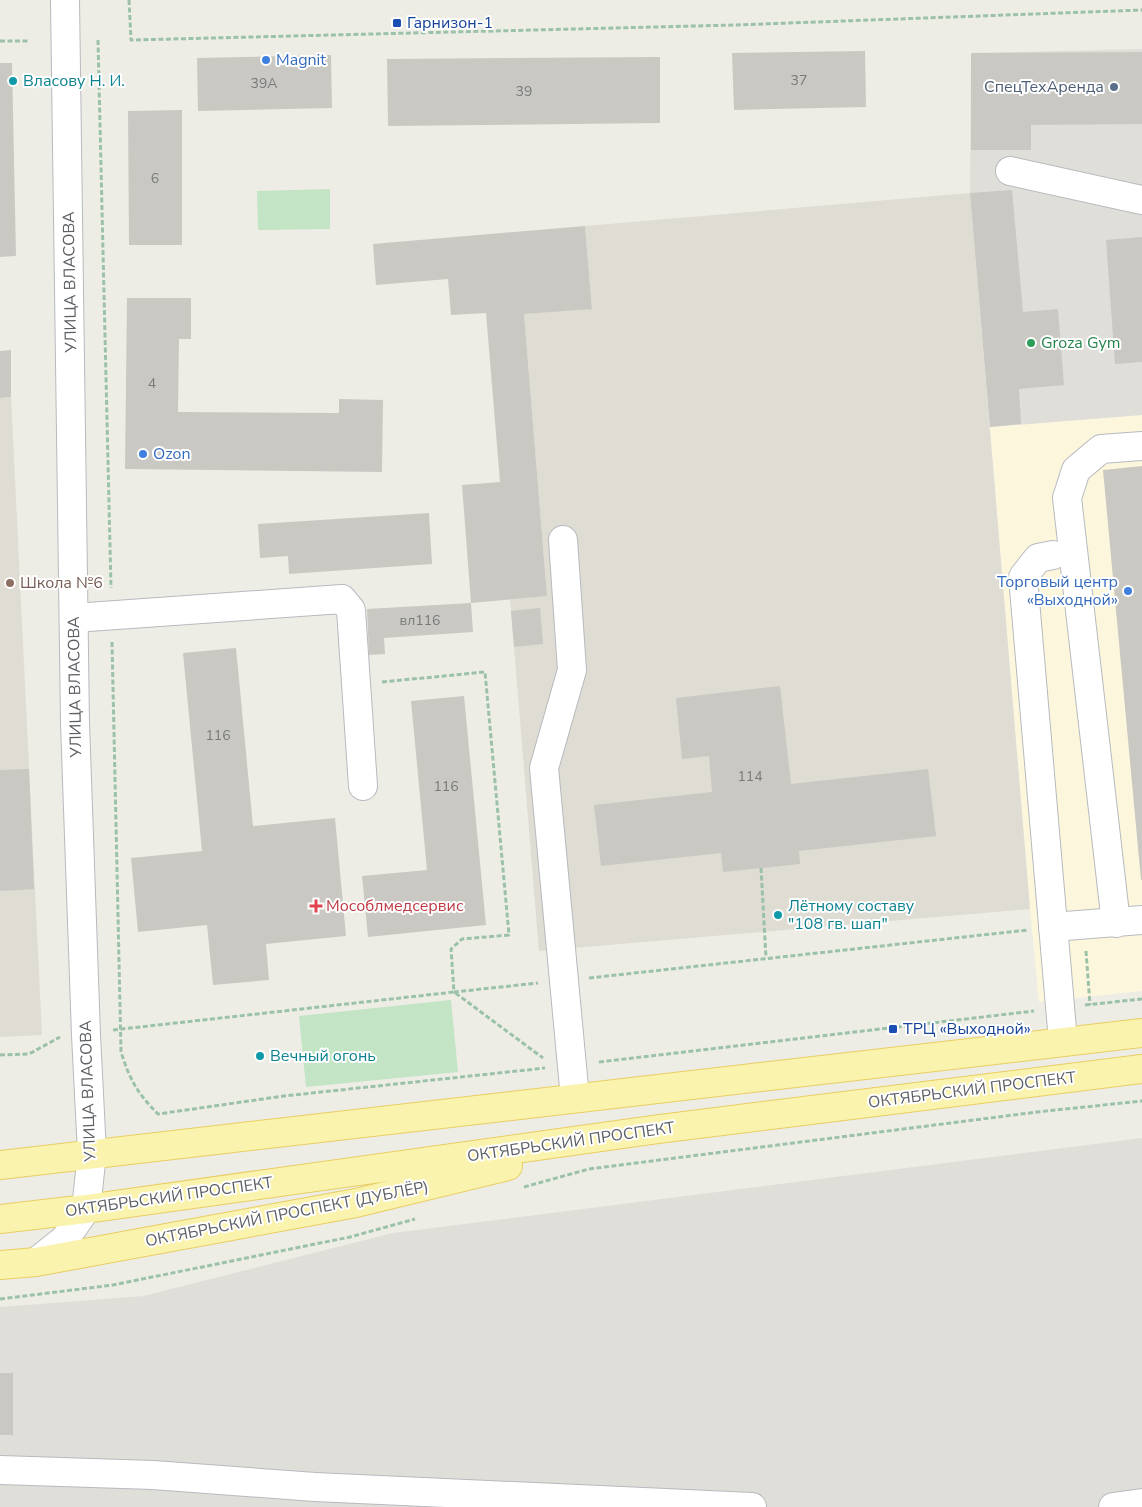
<svg xmlns="http://www.w3.org/2000/svg" width="1142" height="1507" viewBox="0 0 1142 1507" font-family="'Nunito Sans',sans-serif">
<style>
.commercial{fill:#fcf7dc}
.industrial{fill:#e0ded9}
.education{fill:#dedcd3}
.green{fill:#c3e4c5}
.building{fill:#cac8c2}
.lines{fill:none;stroke-linecap:round;stroke-linejoin:round}
.minor-casing{stroke:#b7babe;stroke-width:30}
.major-casing{stroke:#e9cd63;stroke-width:30}
.path{stroke:#9bc2a9;stroke-width:3;stroke-dasharray:5 2.5;stroke-linecap:butt}
.minor{stroke:#fff;stroke-width:28}
.major{stroke:#faf3ae;stroke-width:28}
.transit-dot{fill:#1a4fb4;stroke:#fff;stroke-width:2}
.shop-dot{fill:#3f7fe0;stroke:#fff;stroke-width:2}
.culture-dot{fill:#0f9aa8;stroke:#fff;stroke-width:2}
.service-dot{fill:#5c6f8a;stroke:#fff;stroke-width:2}
.leisure-dot{fill:#2e9e5b;stroke:#fff;stroke-width:2}
.education-dot{fill:#8d6e63;stroke:#fff;stroke-width:2}
.health-dot{fill:#e0444e;stroke:#fff;stroke-width:2}
.labels{text-anchor:middle;dominant-baseline:central;stroke-width:4;stroke-linejoin:round;paint-order:stroke}
.number-label{font-size:14px;fill:#787a7c}
.transit-label{font-size:16px;fill:#164399;stroke:#fff;text-anchor:start}
.shop-label{font-size:16px;fill:#366cbe;stroke:#fff;text-anchor:start}
.culture-label{font-size:16px;fill:#0d838f;stroke:#fff;text-anchor:start}
.service-label{font-size:16px;fill:#4e5e75;stroke:#fff;text-anchor:end}
.street-label{font-size:16px;fill:#5d6064;stroke:#fff}
.leisure-label{font-size:16px;fill:#27864d;stroke:#fff;text-anchor:start}
.education-label{font-size:16px;fill:#785e54;stroke:#fff;text-anchor:start}
.health-label{font-size:16px;fill:#be3a42;stroke:#fff;text-anchor:start}
</style>
<rect width="100%" height="100%" fill="#eeede5"/>
<!-- commercial -->
<polygon class="commercial" points="1142,415 1142,991 1039,1002 1030,909 990,427"/>
<!-- industrial -->
<g class="industrial">
<polygon points="1142,49 1142,415 990,427 970,193 971,53"/>
<polygon points="1142,1138 1142,1507 0,1507 0,1307 143,1296 393,1233"/>
</g>
<!-- education -->
<g class="education">
<polygon points="970,193 1030,909 539,951 510,599 547,596 524,314 592,308 585,226"/>
<polygon points="11,397 42,1035 0,1037 0,398"/>
</g>
<!-- green -->
<g class="green">
<polygon points="330,189 330,229 258,230 257,191"/>
<polygon points="451,1000 458,1072 306,1087 299,1016"/>
</g>
<!-- building -->
<g class="building">
<polygon points="865,51 866,107 734,110 732,53"/>
<polygon points="1142,52 1142,124 1031,125 1031,150 971,150 971,53"/>
<polygon points="331,55 332,108 198,111 197,58"/>
<polygon points="660,57 660,123 388,126 387,59"/>
<polygon points="0,63 12,63 16,256 0,257"/>
<polygon points="182,110 182,245 129,245 128,111"/>
<polygon points="1012,190 1023,312 1058,309 1064,385 1019,389 1021,424 990,427 970,193"/>
<polygon points="585,226 592,309 524,314 547,596 471,603 462,485 500,482 486,313 451,315 448,279 376,285 373,244"/>
<polygon points="1142,237 1142,362 1115,364 1106,240"/>
<polygon points="127,298 191,298 191,339 179,339 178,412 339,413 339,399 383,400 382,472 125,469"/>
<polygon points="11,350 11,397 0,398 0,351"/>
<polygon points="1142,466 1142,880 1141,880 1103,470"/>
<polygon points="429,513 432,564 289,574 288,556 260,558 258,524"/>
<polygon points="471,603 473,632 384,638 385,654 369,655 367,609"/>
<polygon points="540,608 543,644 514,647 511,611"/>
<polygon points="236,648 253,826 335,818 346,936 266,944 269,980 213,985 207,925 138,932 131,858 202,851 183,653"/>
<polygon points="780,686 791,784 928,769 936,836 799,851 800,864 723,872 721,853 601,866 594,805 712,792 709,756 682,759 676,698"/>
<polygon points="464,696 486,925 368,937 362,876 427,870 411,701"/>
<polygon points="29,769 34,889 0,891 0,770"/>
<rect x="0" y="1373" width="13" height="62"/>
</g>
<g class="lines">
<!-- minor casing -->
<g class="minor-casing">
<g id="minor">
<polyline points="1010,171 1142,200"/>
<polyline points="563,540 572,670 544,768 575,1098"/>
<polyline points="1053,555 1038,558 1023,577 1063,1041"/>
<polyline points="74,618 342,599 351,610 363,786"/>
<polyline points="1116,923 1067,498 1076,470 1101,449 1142,446"/>
<polyline points="1053,927 1142,920"/>
<polyline points="36,1262 65,1239 86,1209 92,1153 86,1035 75,723 65,0"/>
<polyline points="0,1470 153,1475 315,1487 752,1507"/>
<polyline points="1113,1507 1142,1503"/>
</g>
</g>
<!-- major casing -->
<g class="major-casing">
<g id="major">
<polyline points="0,1165 1142,1033"/>
<polyline points="0,1219 86,1209 659,1129 1142,1069"/>
<polyline points="0,1265 36,1262 356,1203 508,1166"/>
</g>
</g>
<!-- path -->
<g class="path">
<polyline points="129,0 131,40 735,25 1142,10"/>
<polyline points="98,40 111,588"/>
<polyline points="0,41 30,41"/>
<path d="M112,642L121,1052C130,1080 137,1093 158,1114L284,1096L545,1068"/>
<polyline points="382,682 485,672 509,935 462,939 451,949 454,992 538,983"/>
<polyline points="761,868 766,958"/>
<polyline points="1086,951 1090,1005"/>
<polyline points="589,978 1028,930"/>
<polyline points="1085,1005 1142,999"/>
<polyline points="113,1030 454,992 543,1058"/>
<polyline points="0,1055 29,1054 60,1037"/>
<polyline points="599,1062 1034,1011"/>
<polyline points="524,1187 589,1169 1037,1112 1142,1101"/>
<polyline points="0,1299 113,1285 350,1237 415,1219"/>
</g>
<!-- minor -->
<use href="#minor" class="minor"/>
<!-- major -->
<use href="#major" class="major"/>
</g>
<!-- markers -->
<g class="transit-dot">
<rect x="392" y="18" width="10" height="10" rx="2.5"/>
<rect x="888" y="1024" width="10" height="10" rx="2.5"/>
</g>
<g class="shop-dot">
<circle cx="266" cy="60" r="5"/>
<circle cx="143" cy="454" r="5"/>
<circle cx="1128" cy="591" r="5"/>
</g>
<g class="culture-dot">
<circle cx="13" cy="81" r="5"/>
<circle cx="778" cy="915" r="5"/>
<circle cx="260" cy="1056" r="5"/>
</g>
<circle class="service-dot" cx="1114" cy="87" r="5"/>
<circle class="leisure-dot" cx="1031" cy="343" r="5"/>
<circle class="education-dot" cx="10" cy="583" r="5"/>
<path class="health-dot" d="M313.5 898.5h5v5h5v5h-5v5h-5v-5h-5v-5h5z"/>
<g class="labels">
<!-- number labels -->
<g class="number-label">
<text x="799" y="80">37</text>
<text x="264" y="83">39А</text>
<text x="524" y="91">39</text>
<text x="155" y="178">6</text>
<text x="152" y="383">4</text>
<text x="420" y="620">вл116</text>
<text x="218" y="735">116</text>
<text x="750" y="776">114</text>
<text x="446" y="786">116</text>
</g>
<!-- transit labels -->
<g class="transit-label">
<text x="407" y="23">Гарнизон-1</text>
<text x="903" y="1029">ТРЦ «Выходной»</text>
</g>
<!-- shop labels -->
<g class="shop-label">
<text x="276" y="60">Magnit</text>
<text x="153" y="454">Ozon</text>
<text x="1118" y="582" text-anchor="end">Торговый центр<tspan x="1118" dy="18">«Выходной»</tspan></text>
</g>
<!-- culture labels -->
<g class="culture-label">
<text x="23" y="81">Власову Н. И.</text>
<text x="788" y="906">Лётному составу<tspan x="788" dy="18">"108 гв. шап"</tspan></text>
<text x="270" y="1056">Вечный огонь</text>
</g>
<!-- service labels -->
<g class="service-label">
<text x="1104" y="87">СпецТехАренда</text>
</g>
<!-- street labels -->
<g class="street-label">
<text transform="translate(70 282) rotate(-91)">УЛИЦА ВЛАСОВА</text>
<text transform="translate(75 687) rotate(-91)">УЛИЦА ВЛАСОВА</text>
<text transform="translate(972 1090) rotate(-7)">ОКТЯБРЬСКИЙ ПРОСПЕКТ</text>
<text transform="translate(88 1091) rotate(-92)">УЛИЦА ВЛАСОВА</text>
<text transform="translate(571 1142) rotate(-8)">ОКТЯБРЬСКИЙ ПРОСПЕКТ</text>
<text transform="translate(169 1197) rotate(-8)">ОКТЯБРЬСКИЙ ПРОСПЕКТ</text>
<text transform="translate(287 1214) rotate(-11)">ОКТЯБРЬСКИЙ ПРОСПЕКТ (ДУБЛЁР)</text>
</g>
<!-- leisure labels -->
<g class="leisure-label">
<text x="1041" y="343">Groza Gym</text>
</g>
<!-- education labels -->
<g class="education-label">
<text x="20" y="583">Школа №6</text>
</g>
<!-- health labels -->
<g class="health-label">
<text x="326" y="906">Мособлмедсервис</text>
</g>
</g>
</svg>
